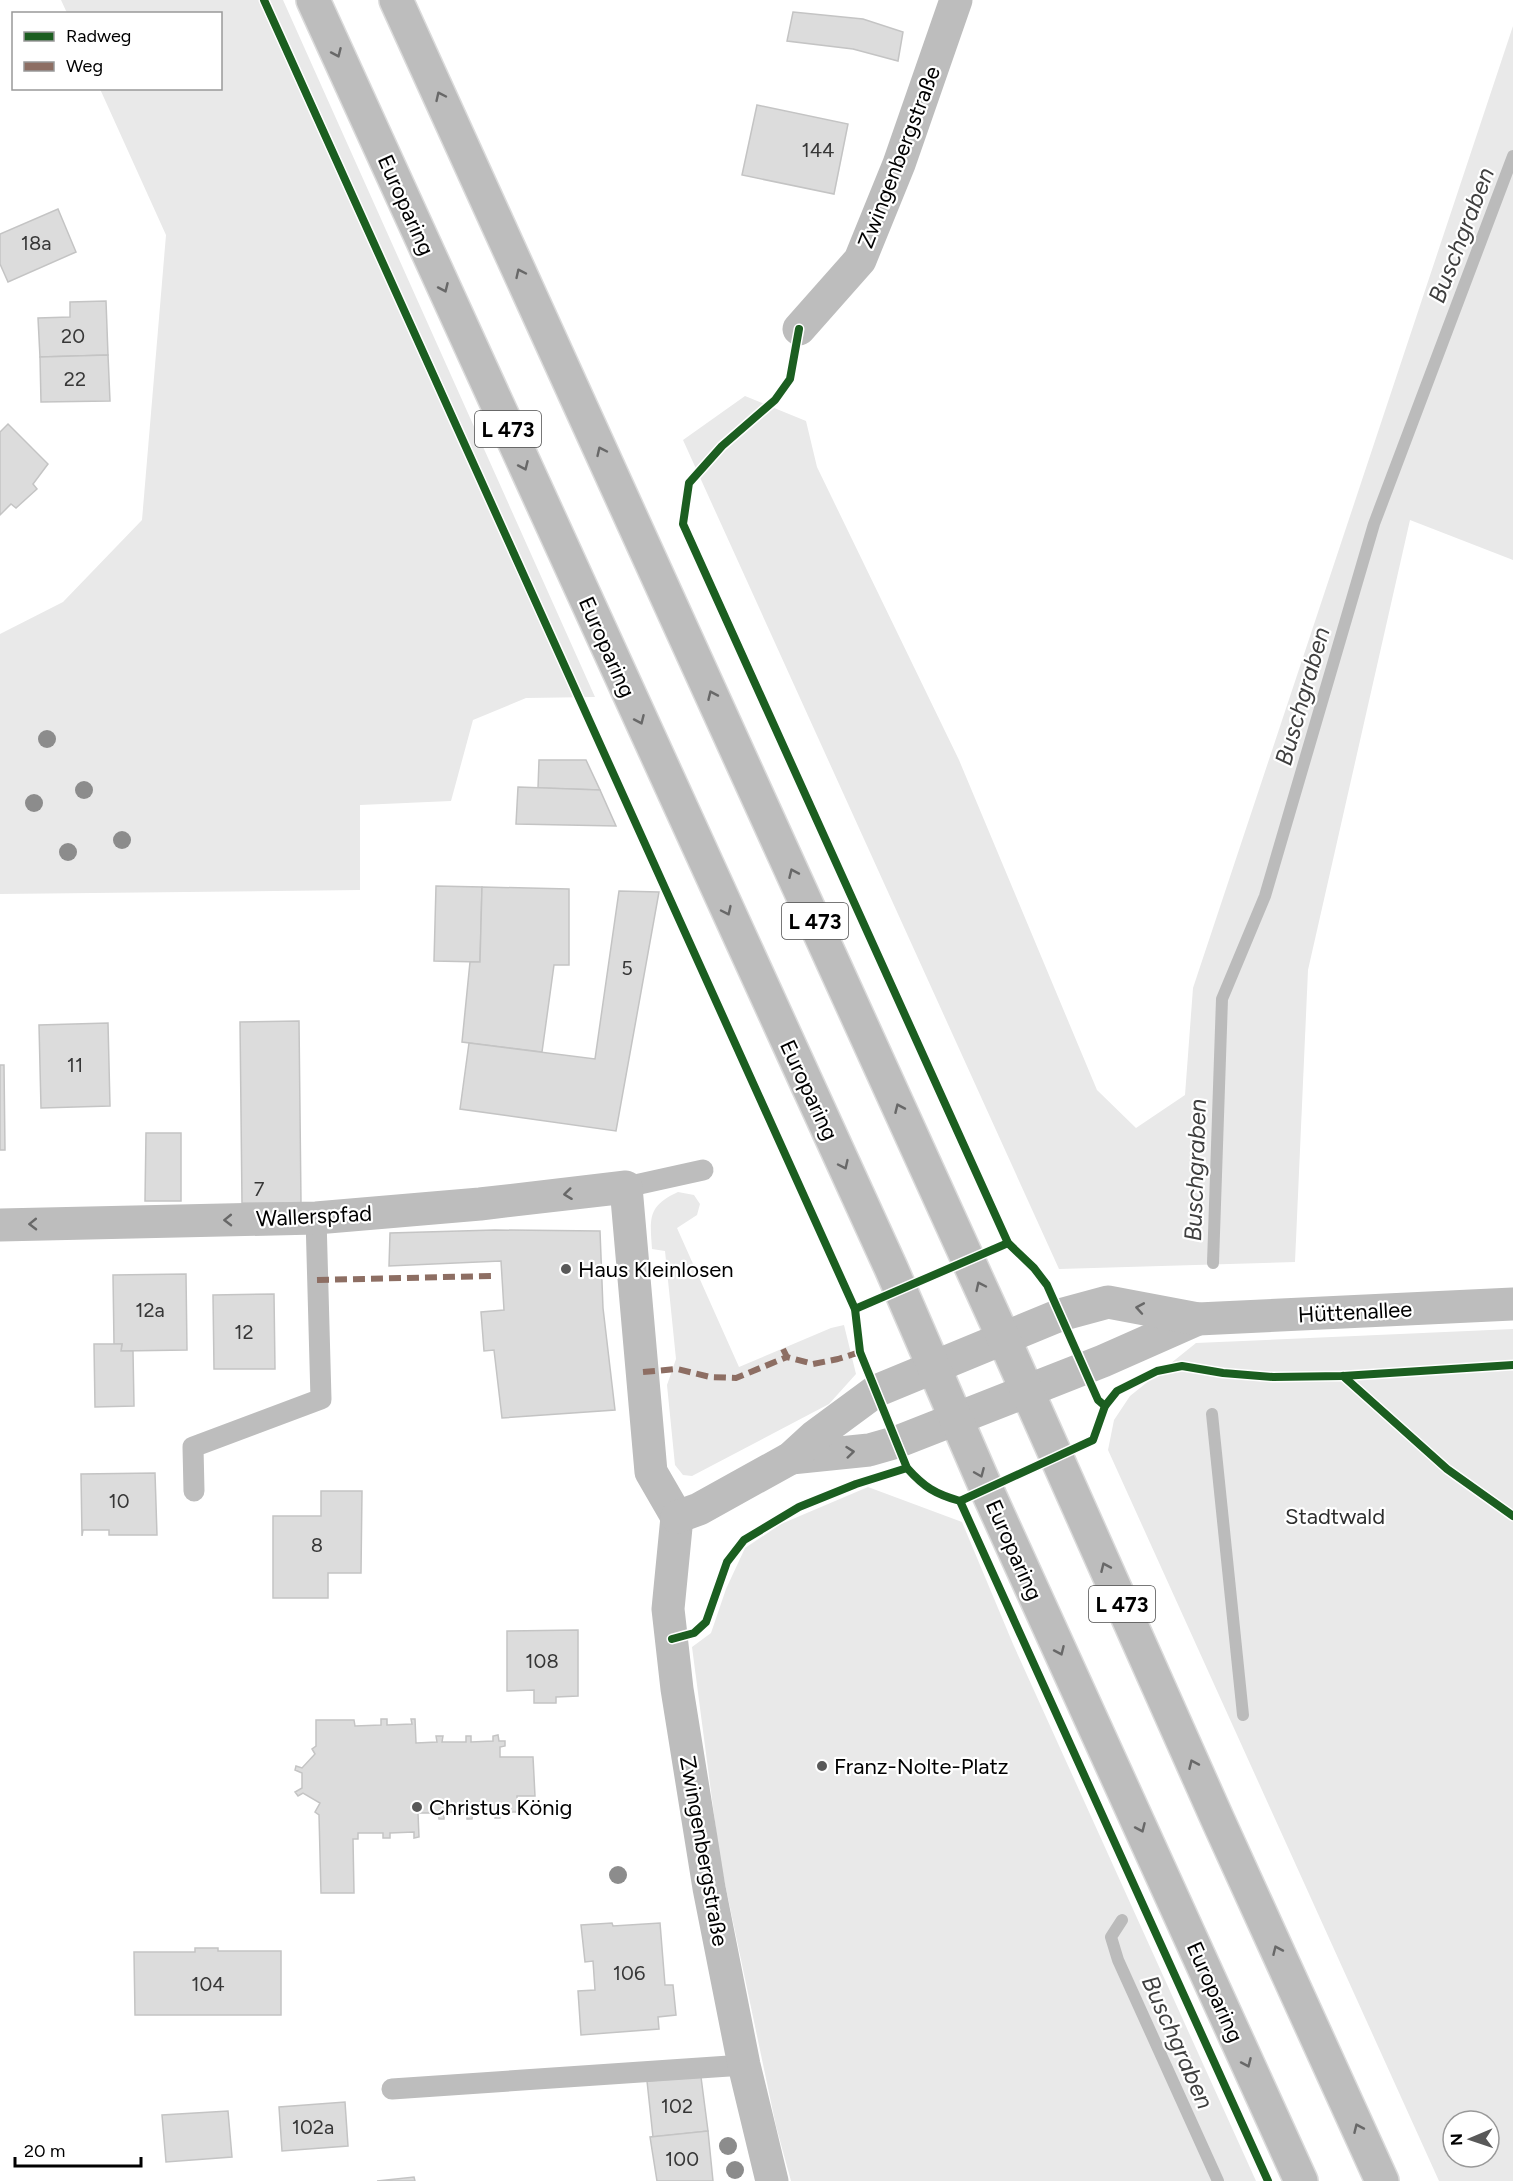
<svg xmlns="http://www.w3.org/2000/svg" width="1513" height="2181" viewBox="0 0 1513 2181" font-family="Figtree,sans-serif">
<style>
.green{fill:#e9e9e9;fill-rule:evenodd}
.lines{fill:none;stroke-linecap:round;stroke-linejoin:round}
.stream{stroke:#bbb;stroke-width:12}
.building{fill:#dcdcdc;stroke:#c4c4c4;stroke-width:1.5}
.primary-casing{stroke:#dbdbdb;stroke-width:36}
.lane{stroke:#bdbdbd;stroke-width:21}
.street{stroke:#bdbdbd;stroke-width:33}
.primary{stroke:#bdbdbd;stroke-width:33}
.quiet{stroke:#8d6e63;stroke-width:6;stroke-dasharray:12 6;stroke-linecap:butt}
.cycleway-casing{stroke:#fff;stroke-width:11}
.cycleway{stroke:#1b5e20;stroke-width:8}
.tree{fill:#8c8c8c}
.oneway{stroke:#686868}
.poi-dot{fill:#595959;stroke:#fff;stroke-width:2}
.labels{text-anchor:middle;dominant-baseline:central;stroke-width:4.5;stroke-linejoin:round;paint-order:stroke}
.number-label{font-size:20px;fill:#373737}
.shield{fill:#fff;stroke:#4c4c4c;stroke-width:1.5}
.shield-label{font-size:21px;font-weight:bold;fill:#000}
.street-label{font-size:22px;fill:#000;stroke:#fff}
.poi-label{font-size:22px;fill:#000;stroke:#fff;text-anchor:start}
.park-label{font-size:22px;fill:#2e2e2e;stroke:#fff}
.water-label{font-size:24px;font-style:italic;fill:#3f3f3f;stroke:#fff}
</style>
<rect width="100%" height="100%" fill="#fff"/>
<!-- green -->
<g class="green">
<polygon points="61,0 283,0 595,697 526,698 473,720 451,801 360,805 360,890 0,894 0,634 63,602 142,520 166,235 100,89 220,88 220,14 67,13"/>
<polygon points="1513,26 1513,560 1410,520 1308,970 1295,1262 1059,1269 683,440 745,396 806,421 817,467 959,760 1097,1090 1136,1128 1185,1095 1193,988"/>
<path d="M678,1192L694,1195L700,1204L697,1215L677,1228L739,1367L831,1328L844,1325L856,1374L829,1404L692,1476L683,1475L675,1465L667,1385L676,1359L665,1251L652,1249C650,1219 647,1206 678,1192Z"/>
<path d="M1513,1329V2181H1439L1108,1450L1114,1420L1130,1396L1196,1343ZM1453,2121H1489V2157H1453Z"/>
<polygon points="868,1487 962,1522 1013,1644 1256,2181 791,2181 776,2126 720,1860 692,1647 711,1633 726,1589 745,1548 781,1524"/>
</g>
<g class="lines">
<!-- stream -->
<g class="stream">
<polyline points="1213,1263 1222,999 1265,896 1374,524 1513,156"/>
<polyline points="1212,1414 1243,1715"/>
<polyline points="1122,1920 1111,1937 1118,1960 1218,2181"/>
</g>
</g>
<!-- building -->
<g class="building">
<polygon points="793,12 863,19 903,32 898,61 853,49 787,41"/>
<polygon points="757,105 848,124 834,194 742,175"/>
<polygon points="58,209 76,252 8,282 0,264 0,234"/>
<polygon points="106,301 108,355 40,357 38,318 70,317 70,302"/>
<polygon points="108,355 110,401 41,402 40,357"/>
<polygon points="8,424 48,464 33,484 37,489 16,508 11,504 0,515 0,432"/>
<polygon points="539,760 586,760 600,790 538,788"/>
<polygon points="518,787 600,790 616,826 516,824"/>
<polygon points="436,886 482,887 480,962 434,961"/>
<polygon points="482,887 569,889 569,965 554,965 542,1052 462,1042 470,962 480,962"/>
<polygon points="619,891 659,892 616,1131 460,1109 469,1043 595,1059"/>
<polygon points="299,1021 301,1203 242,1203 240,1022"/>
<polygon points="108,1023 110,1106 41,1108 39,1025"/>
<polygon points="0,1065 4,1065 5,1150 0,1150"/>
<polygon points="146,1133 181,1133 181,1201 145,1201"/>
<polygon points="495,1230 600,1231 603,1308 615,1410 502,1418 494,1350 484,1351 481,1312 504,1310 501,1261 389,1266 390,1233"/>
<polygon points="186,1274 187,1350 121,1351 122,1344 114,1344 113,1275"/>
<polygon points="274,1294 275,1369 214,1369 213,1295"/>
<polygon points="94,1344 122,1344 121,1351 133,1351 134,1406 95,1407"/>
<polygon points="155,1473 157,1535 109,1535 109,1530 83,1530 82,1536 81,1474"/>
<polygon points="321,1491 362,1491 361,1573 328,1573 328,1598 273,1598 273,1516 321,1516"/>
<polygon points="578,1630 578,1696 556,1697 556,1703 534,1703 534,1690 507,1691 507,1631"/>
<polygon points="381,1719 387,1719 387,1725 412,1724 411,1719 415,1719 416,1743 437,1742 436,1736 443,1736 442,1742 466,1742 466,1736 471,1736 471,1742 493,1741 493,1736 498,1735 499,1741 505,1741 505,1746 500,1747 500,1757 533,1757 535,1796 517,1796 517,1812 500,1812 500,1818 495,1818 495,1812 473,1812 472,1819 467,1819 467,1812 444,1812 444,1819 439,1819 438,1813 418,1813 419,1837 414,1838 414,1832 390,1833 390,1838 383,1838 383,1833 358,1833 358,1839 353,1839 354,1893 321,1893 319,1815 315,1812 320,1803 303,1793 298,1796 295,1792 302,1788 302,1773 295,1770 296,1766 302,1768 315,1754 312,1749 316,1746 316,1720 354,1720 355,1726 381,1725"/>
<polygon points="612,1923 613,1926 660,1923 665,1985 673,1985 676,2015 658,2017 659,2029 581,2035 578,1991 595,1990 593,1961 585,1962 581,1925"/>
<polygon points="195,1948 218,1948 218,1951 281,1951 281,2015 135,2015 134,1952 195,1952"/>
<polygon points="701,2077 708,2131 653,2137 647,2081"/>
<polygon points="345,2102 348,2146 282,2151 279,2107"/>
<polygon points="228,2111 232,2157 166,2162 162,2115"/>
<polygon points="708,2131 713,2181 657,2181 650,2137"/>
<polygon points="414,2177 415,2181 377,2181"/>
</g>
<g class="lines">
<!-- primary casing -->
<g class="primary-casing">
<g id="primary">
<polyline points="313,0 891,1268 986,1488 1301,2181"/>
<polyline points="396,0 1004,1339 1217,1818 1382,2181"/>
</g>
</g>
<!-- lane -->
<g class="lane">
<polyline points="626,1187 703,1170"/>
<polyline points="194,1491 193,1447 321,1399 316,1218"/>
<polyline points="392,2089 744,2065"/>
</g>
<!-- street -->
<g class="street">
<polyline points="799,329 860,260 899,164 956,0"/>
<polyline points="0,1225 316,1218 480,1204 626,1187 651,1472 677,1517 668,1609 677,1689 709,1888 744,2065 772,2181"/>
<polyline points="791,1458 869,1450 897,1442 1103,1361 1198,1319"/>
<polyline points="677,1517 699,1509 791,1458 815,1436 876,1391 1060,1315 1108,1302 1198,1319 1513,1304"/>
</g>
<!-- primary -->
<use href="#primary" class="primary"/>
<!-- quiet -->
<g class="quiet">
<polyline points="317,1280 492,1276"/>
<polyline points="783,1349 787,1357 813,1364 838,1359 860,1352"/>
<polyline points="643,1372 677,1369 710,1377 736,1378 787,1357"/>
</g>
<!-- cycleway casing -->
<g class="cycleway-casing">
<g id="cycleway">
<path d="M264,0L855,1309L860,1352L907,1468C924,1487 935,1494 960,1501L1268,2181"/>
<polyline points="799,329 790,379 775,400 722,446 689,483 683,524 1008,1243 1034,1268 1047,1285 1098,1400 1105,1406"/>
<polyline points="855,1309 1008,1243"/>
<polyline points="1343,1376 1447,1469 1513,1516"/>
<polyline points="960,1501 1093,1440 1105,1406 1117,1391 1157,1371 1182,1366 1223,1373 1273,1377 1343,1376 1513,1365"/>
<polyline points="672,1639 694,1633 706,1622 727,1562 744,1540 799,1507 856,1484 907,1468"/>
</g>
</g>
<!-- cycleway -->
<use href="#cycleway" class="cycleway"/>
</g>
<!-- trees -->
<g class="tree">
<circle cx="47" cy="739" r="9"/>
<circle cx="84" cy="790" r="9"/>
<circle cx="34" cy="803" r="9"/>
<circle cx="122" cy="840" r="9"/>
<circle cx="68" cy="852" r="9"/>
<circle cx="618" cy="1875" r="9"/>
<circle cx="728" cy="2146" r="9"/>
<circle cx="735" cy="2170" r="9"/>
</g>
<!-- one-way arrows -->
<defs><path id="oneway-chevron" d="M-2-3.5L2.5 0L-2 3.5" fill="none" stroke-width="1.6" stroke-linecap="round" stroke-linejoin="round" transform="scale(1.5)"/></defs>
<g class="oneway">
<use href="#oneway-chevron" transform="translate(337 53) rotate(66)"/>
<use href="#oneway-chevron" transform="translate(440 96) rotate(-115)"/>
<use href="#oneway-chevron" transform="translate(520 273) rotate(-115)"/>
<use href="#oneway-chevron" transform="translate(444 288) rotate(66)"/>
<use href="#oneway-chevron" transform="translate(601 451) rotate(-115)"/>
<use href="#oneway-chevron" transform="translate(524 466) rotate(66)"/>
<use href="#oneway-chevron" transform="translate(712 695) rotate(-114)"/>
<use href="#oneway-chevron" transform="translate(640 720) rotate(66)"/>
<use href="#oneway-chevron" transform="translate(793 873) rotate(-114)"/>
<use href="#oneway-chevron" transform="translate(727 911) rotate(65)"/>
<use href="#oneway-chevron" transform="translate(899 1108) rotate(-114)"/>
<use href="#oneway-chevron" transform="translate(844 1165) rotate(65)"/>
<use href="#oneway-chevron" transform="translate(568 1194) rotate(173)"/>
<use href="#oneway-chevron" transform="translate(228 1220) rotate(179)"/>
<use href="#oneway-chevron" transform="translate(33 1224) rotate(179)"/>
<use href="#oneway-chevron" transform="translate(980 1286) rotate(-115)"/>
<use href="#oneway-chevron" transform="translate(1140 1308) rotate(-170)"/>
<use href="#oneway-chevron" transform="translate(850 1452) rotate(-6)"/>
<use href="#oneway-chevron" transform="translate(980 1473) rotate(67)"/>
<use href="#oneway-chevron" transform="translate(1105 1567) rotate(-114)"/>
<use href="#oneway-chevron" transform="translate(1060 1651) rotate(66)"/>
<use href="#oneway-chevron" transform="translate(1193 1764) rotate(-114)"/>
<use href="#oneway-chevron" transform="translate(1141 1828) rotate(66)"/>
<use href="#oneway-chevron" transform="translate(1277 1950) rotate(-114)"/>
<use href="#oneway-chevron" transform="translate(1247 2063) rotate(66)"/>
<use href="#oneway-chevron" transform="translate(1358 2128) rotate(-114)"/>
</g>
<!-- markers -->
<g class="poi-dot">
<circle cx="566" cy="1269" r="6"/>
<circle cx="822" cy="1766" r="6"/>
<circle cx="417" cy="1807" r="6"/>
</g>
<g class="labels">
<!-- number labels -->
<g class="number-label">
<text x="818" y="150">144</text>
<text x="36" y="243">18a</text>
<text x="73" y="336">20</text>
<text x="75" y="379">22</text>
<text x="627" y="968">5</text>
<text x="75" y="1065">11</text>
<text x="259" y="1189">7</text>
<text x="150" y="1310">12a</text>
<text x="244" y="1332">12</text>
<text x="119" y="1501">10</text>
<text x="317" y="1545">8</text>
<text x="542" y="1661">108</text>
<text x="629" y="1973">106</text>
<text x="208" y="1984">104</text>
<text x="677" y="2106">102</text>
<text x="313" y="2127">102a</text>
<text x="682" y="2159">100</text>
</g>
<!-- shield labels -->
<g class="shield">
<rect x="475" y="411" width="66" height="36" rx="4.5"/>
<rect x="782" y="903" width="66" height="36" rx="4.5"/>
<rect x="1089" y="1586" width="66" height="36" rx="4.5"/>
</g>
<g class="shield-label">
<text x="508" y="429">L 473</text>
<text x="815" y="921">L 473</text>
<text x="1122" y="1604">L 473</text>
</g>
<!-- street labels -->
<g class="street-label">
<text transform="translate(899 157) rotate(-69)">Zwingenbergstraße</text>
<text transform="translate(406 205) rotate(66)">Europaring</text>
<text transform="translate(607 647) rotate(66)">Europaring</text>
<text transform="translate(809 1090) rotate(65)">Europaring</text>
<text transform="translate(314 1216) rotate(-3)">Wallerspfad</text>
<text transform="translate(1355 1312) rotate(-3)">Hüttenallee</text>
<text transform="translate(1014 1550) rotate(66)">Europaring</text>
<text transform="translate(704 1851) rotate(80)">Zwingenbergstraße</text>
<text transform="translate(1215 1992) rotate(66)">Europaring</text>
</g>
<!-- poi labels -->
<g class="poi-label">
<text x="578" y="1269">Haus Kleinlosen</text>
<text x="834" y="1766">Franz-Nolte-Platz</text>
<text x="429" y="1807">Christus König</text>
</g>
<!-- park labels -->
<g class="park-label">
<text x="1335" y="1516">Stadtwald</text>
</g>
<!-- water labels -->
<g class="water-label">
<text transform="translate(1461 235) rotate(-69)">Buschgraben</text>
<text transform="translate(1302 696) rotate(-74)">Buschgraben</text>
<text transform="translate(1195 1170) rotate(-88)">Buschgraben</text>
<text transform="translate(1178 2042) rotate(66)">Buschgraben</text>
</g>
</g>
<!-- legend -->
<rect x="12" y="12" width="210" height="78" fill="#ffffff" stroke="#999999" stroke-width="1.5"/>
<rect x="24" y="32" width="30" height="9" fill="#1b5e20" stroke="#999999" stroke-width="1.5"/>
<text x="66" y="42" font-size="18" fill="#000000">Radweg</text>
<rect x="24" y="62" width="30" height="9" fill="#8d6e63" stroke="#999999" stroke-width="1.5"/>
<text x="66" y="72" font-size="18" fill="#000000">Weg</text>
<!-- north arrow -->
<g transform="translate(1471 2139) rotate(268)"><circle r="28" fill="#ffffff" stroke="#999999" stroke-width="1.5"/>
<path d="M0-4.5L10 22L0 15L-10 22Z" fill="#595959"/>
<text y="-9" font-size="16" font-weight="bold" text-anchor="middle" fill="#000000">N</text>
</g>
<!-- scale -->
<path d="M15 2157v9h126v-9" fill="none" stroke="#000000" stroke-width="3"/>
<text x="24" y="2157" font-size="18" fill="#000000" stroke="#ffffff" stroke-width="4.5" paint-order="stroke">20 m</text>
</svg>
